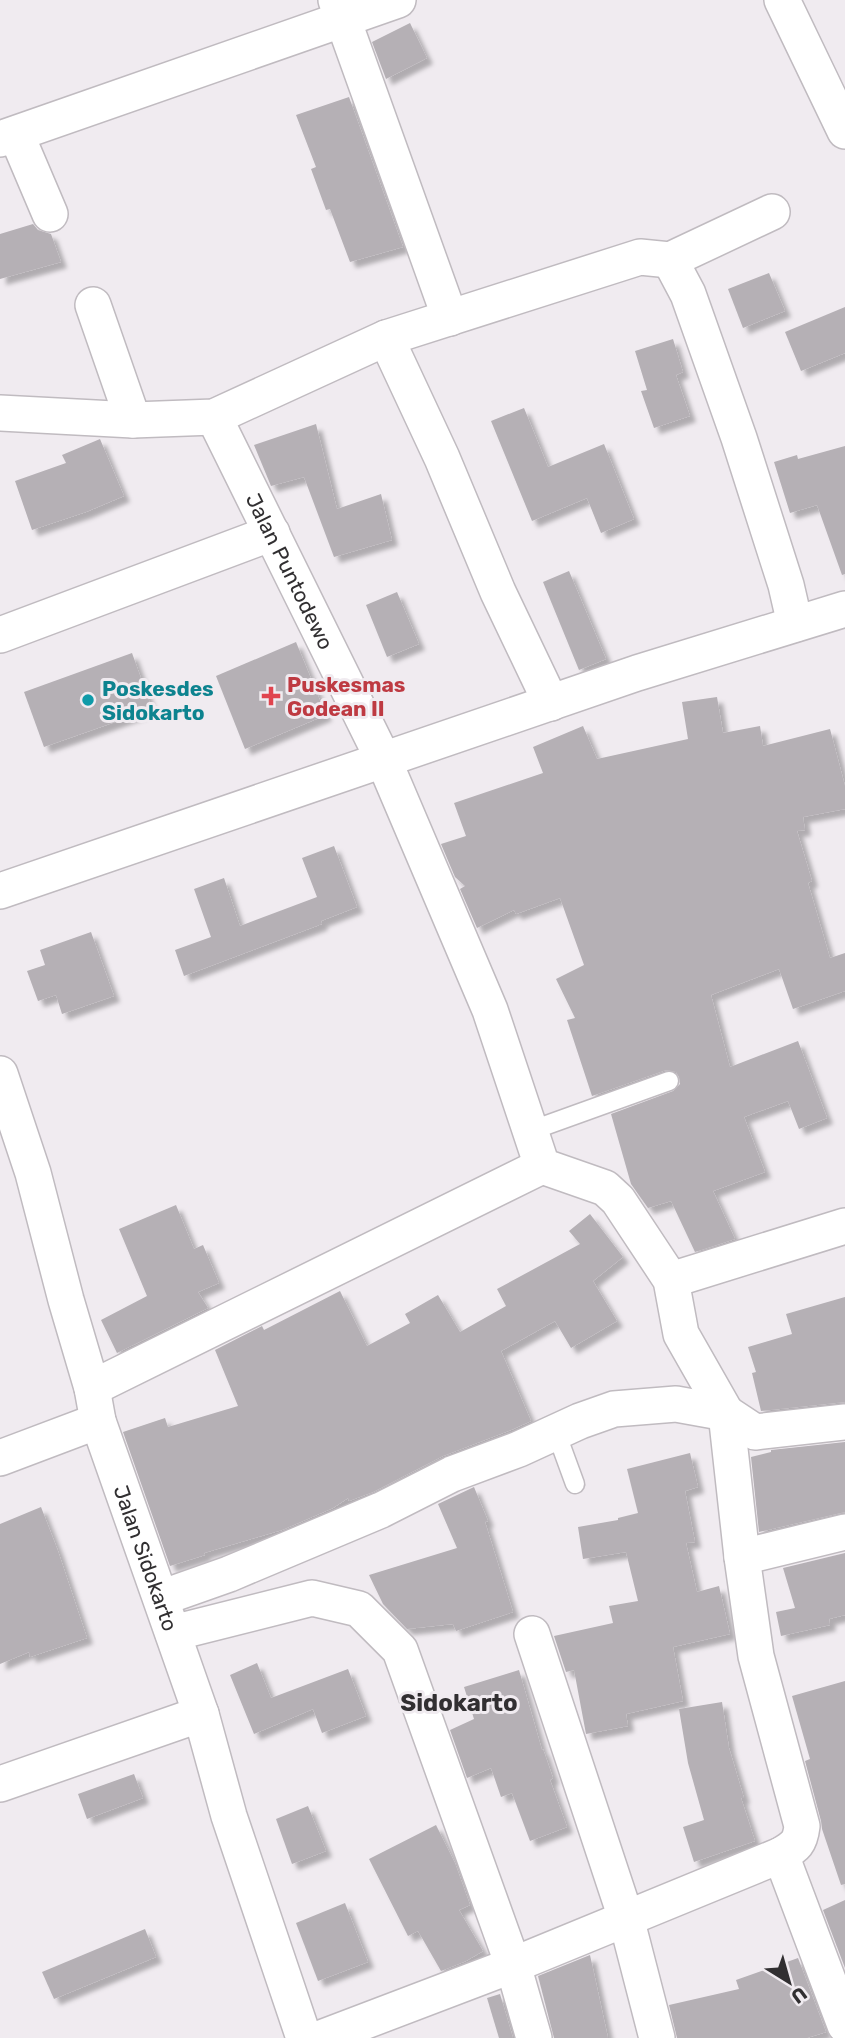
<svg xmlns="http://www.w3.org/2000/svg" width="845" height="2038" viewBox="0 0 845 2038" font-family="Rubik,sans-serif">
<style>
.building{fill:#b5b0b5;filter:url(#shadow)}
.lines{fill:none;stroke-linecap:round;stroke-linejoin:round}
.service-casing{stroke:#c0bbc0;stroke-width:21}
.minor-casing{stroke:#c0bbc0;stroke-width:38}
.service{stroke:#fff;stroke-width:18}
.minor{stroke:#fff;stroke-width:35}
.health-dot{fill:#e0444e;stroke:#f0ebf0;stroke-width:2.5}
.culture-dot{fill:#0f9aa8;stroke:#f0ebf0;stroke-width:2.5}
.labels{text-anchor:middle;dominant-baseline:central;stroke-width:6;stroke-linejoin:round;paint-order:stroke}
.street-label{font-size:21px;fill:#312f31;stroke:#f0ebf0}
.health-label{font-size:21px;font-weight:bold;fill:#be3a42;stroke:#f0ebf0;text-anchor:start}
.culture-label{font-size:21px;font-weight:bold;fill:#0d838f;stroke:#f0ebf0;text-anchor:start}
.quarter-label{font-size:24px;font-weight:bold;fill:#312f31;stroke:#f0ebf0}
</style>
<defs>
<filter id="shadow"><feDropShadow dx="6" dy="6" stdDeviation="2" flood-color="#0004"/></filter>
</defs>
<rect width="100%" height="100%" fill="#f0ebf0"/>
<!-- building -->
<g class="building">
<polygon points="410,23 427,58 386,79 372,42"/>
<polygon points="349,97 403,247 350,262 330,209 326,210 311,169 316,167 296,115"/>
<polygon points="33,224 38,230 51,234 61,262 0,279 0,234"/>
<polygon points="769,273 785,311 743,328 728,289"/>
<polygon points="845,307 845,353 801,371 785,332"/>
<polygon points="673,339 683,372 676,375 690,416 654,428 641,391 647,390 635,351"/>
<polygon points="524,408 548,467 604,444 634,519 601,533 587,498 532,521 491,421"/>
<polygon points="316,424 337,509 381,494 392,540 334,557 304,477 271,486 254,445"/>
<polygon points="100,439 124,496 86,512 32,530 15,481 66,463 62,455"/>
<polygon points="845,446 845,574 842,575 817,505 790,513 774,462 797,455 798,459"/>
<polygon points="569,571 606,659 579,670 543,582"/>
<polygon points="397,592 419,644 387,657 366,605"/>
<polygon points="296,642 326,715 245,749 216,676"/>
<polygon points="132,653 152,709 44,747 24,692"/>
<polygon points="717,697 723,733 760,726 763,746 830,729 845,786 845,809 803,817 805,830 797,831 812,881 808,883 830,958 845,953 845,991 793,1009 779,969 711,995 730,1067 798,1041 827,1118 799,1129 788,1101 744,1117 765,1172 713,1191 735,1239 695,1252 671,1201 648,1208 631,1184 611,1114 673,1091 680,1084 679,1077 676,1072 666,1070 592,1096 567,1020 575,1018 556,979 584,965 560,898 516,914 514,910 477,928 460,889 465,886 455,877 441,844 466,836 454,803 543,773 533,747 583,726 597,759 688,739 682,702"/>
<polygon points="334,846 357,907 321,921 322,924 184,976 175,950 211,937 194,889 224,878 240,926 317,897 302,858"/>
<polygon points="91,932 114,996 62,1014 56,995 38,1001 27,971 45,965 40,950"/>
<polygon points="176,1205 194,1249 203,1245 219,1283 198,1292 208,1308 117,1353 101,1320 147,1296 119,1229"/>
<polygon points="590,1214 623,1257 593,1281 617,1321 571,1348 555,1321 501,1351 531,1421 511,1430 443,1456 373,1492 349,1501 348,1498 333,1508 282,1530 204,1553 205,1555 170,1566 123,1432 165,1418 168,1427 238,1406 215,1350 262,1326 264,1330 340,1291 367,1346 410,1323 405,1314 438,1295 460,1332 506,1306 497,1289 580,1244 569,1231"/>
<polygon points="845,1297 845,1402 761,1411 752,1373 756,1372 748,1347 792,1334 786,1314"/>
<polygon points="845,1442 845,1512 759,1532 751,1457 771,1452 771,1450"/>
<polygon points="690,1453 698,1487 685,1491 695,1542 686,1543 697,1592 719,1586 730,1634 673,1647 683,1701 626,1714 628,1726 586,1734 574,1670 566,1672 554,1636 613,1623 609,1606 638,1601 626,1552 583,1559 578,1527 618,1520 618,1518 638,1513 627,1469"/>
<polygon points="474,1487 488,1521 485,1522 513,1612 456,1631 453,1624 407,1629 383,1604 369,1575 457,1548 438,1504"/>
<polygon points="41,1507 58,1551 87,1638 30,1657 29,1652 0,1664 0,1524"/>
<polygon points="845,1553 845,1615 829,1619 830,1625 781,1636 776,1612 795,1608 783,1568"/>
<polygon points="257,1663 271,1698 348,1669 366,1716 322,1733 313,1709 254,1734 230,1675"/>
<polygon points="519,1670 542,1750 543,1749 553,1778 550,1780 567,1827 530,1841 512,1793 501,1797 491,1768 467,1778 450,1730 474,1719 464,1687"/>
<polygon points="845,1681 845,1884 841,1885 822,1829 821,1821 805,1761 810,1759 792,1696"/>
<polygon points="722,1702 729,1748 744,1798 741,1798 755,1841 694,1862 683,1827 704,1820 688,1763 679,1709"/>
<polygon points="134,1774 143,1798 87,1819 78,1794"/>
<polygon points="308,1806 326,1851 292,1864 276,1819"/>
<polygon points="436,1825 455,1863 470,1905 459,1910 483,1951 466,1961 441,1971 418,1931 408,1936 369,1859"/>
<polygon points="845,1900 845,1968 823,1910"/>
<polygon points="345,1903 368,1962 318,1981 296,1923"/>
<polygon points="145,1929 156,1957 54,1999 42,1972"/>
<polygon points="590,1955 608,2038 554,2038 538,1976"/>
<polygon points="798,1958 826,2032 807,2038 677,2038 669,2005 739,1989 736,1980"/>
<polygon points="500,1994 513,2038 499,2038 487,1998"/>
</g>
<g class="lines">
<!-- service casing -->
<g class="service-casing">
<g id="service">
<polyline points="530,1131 669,1081"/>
<polyline points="556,1432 575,1484"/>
</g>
</g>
<!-- minor casing -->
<g class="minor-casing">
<g id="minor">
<polyline points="336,0 450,318"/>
<polyline points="782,0 845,131"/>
<polyline points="16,134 50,214"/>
<polyline points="0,139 398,0"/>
<polyline points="670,260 688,294 739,438 786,585 795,624"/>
<polyline points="93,305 133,420"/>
<polyline points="386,338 442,458 498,592 551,703"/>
<polyline points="0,413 133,420 214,417 386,338 640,257 670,260 772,212"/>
<path id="s1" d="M214,417L384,761L490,1010L542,1166L605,1188L618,1200L671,1280L681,1334L726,1413L742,1557L756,1656L802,1826C800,1843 796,1846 781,1855L513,1965L321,2038"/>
<polyline points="0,635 272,533"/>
<polyline points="0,891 637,673 845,609"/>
<path id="s2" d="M0,1074L33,1173L66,1300L92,1388L98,1421L201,1714L229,1816L304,2038"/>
<polyline points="671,1280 845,1226"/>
<polyline points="92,1388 542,1166"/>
<polyline points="0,1458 98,1421"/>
<polyline points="742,1557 845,1532"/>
<polyline points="161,1598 229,1574 381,1510 452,1474 519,1449 580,1421 614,1409 676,1404 726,1413 755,1432 845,1422"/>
<polyline points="173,1633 312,1598 359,1609 400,1650 513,1965 534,2038"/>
<polyline points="532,1634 626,1918 657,2038"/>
<polyline points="0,1784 201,1714"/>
<polyline points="781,1855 845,2025"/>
</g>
</g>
<!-- service -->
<use href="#service" class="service"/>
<!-- minor -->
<use href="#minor" class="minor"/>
</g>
<!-- markers -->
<path class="health-dot" d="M267.5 685.5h7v7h7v7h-7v7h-7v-7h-7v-7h7z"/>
<circle class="culture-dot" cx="88" cy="700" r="7"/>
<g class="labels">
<!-- street labels -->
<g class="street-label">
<text stroke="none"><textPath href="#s1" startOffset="172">Jalan Puntodewo</textPath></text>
<text stroke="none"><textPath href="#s2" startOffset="506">Jalan Sidokarto</textPath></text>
</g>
<!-- health labels -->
<g class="health-label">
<text x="287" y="684">Puskesmas<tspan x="287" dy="24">Godean II</tspan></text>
</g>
<!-- culture labels -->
<g class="culture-label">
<text x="102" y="688">Poskesdes<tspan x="102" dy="24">Sidokarto</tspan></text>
</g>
<!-- quarter labels -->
<g class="quarter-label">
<text x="459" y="1703">Sidokarto</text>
</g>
</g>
<!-- north arrow -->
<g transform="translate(789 1982) rotate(143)" stroke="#f0ebf0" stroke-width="5" paint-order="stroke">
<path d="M0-5L12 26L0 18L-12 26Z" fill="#312f31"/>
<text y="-10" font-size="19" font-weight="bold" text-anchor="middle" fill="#312f31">U</text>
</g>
</svg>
